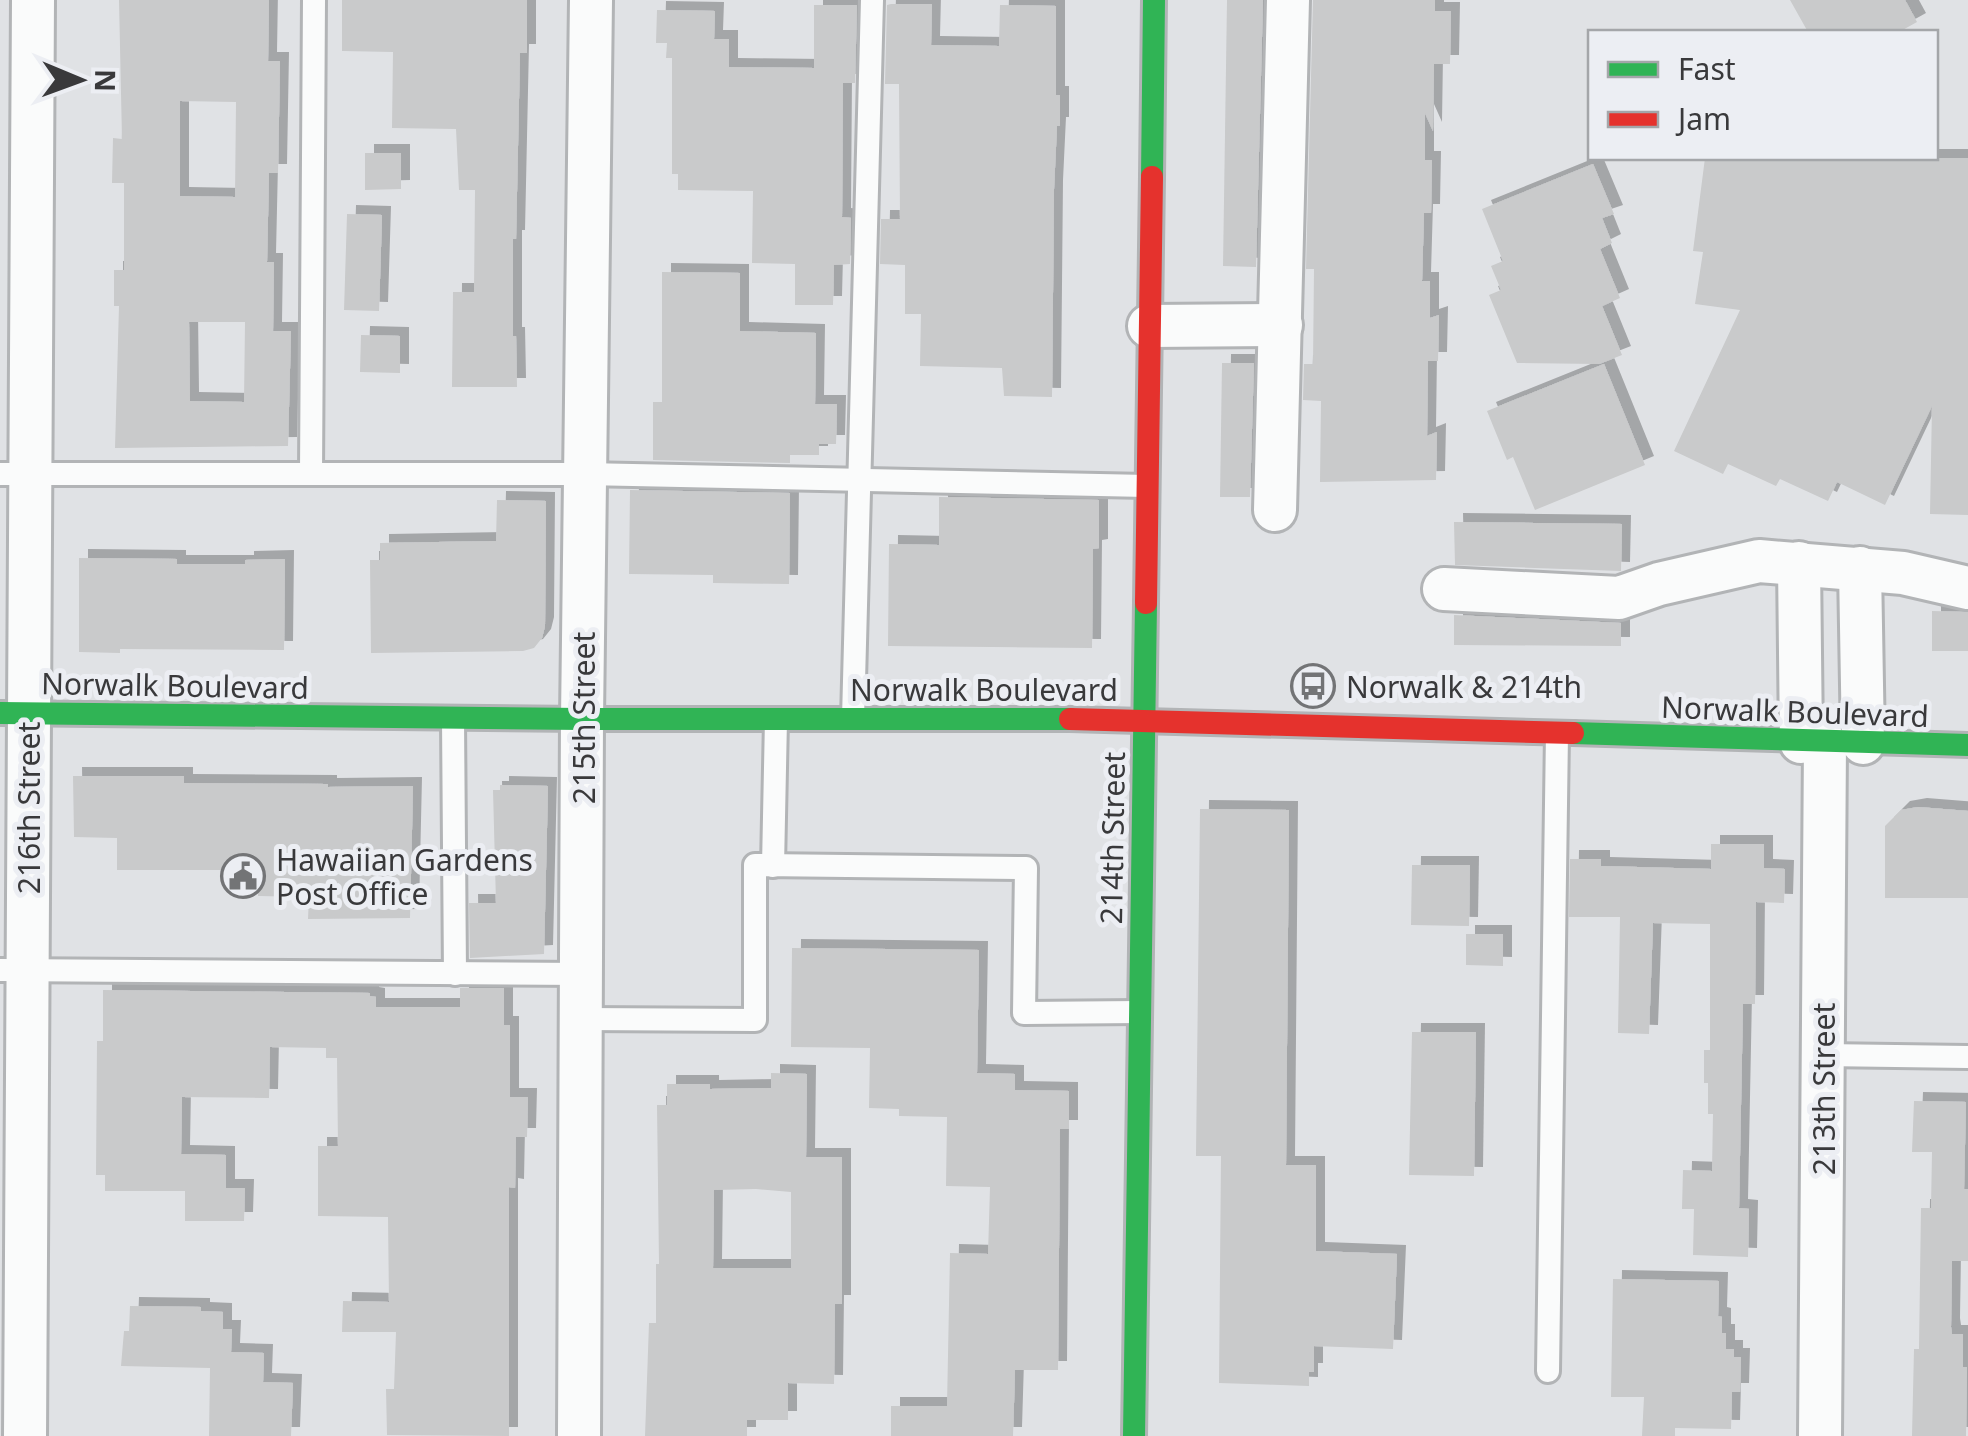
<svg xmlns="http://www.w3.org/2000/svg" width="1968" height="1436" viewBox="0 0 1968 1436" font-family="'Noto Sans',sans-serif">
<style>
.building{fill:#c9cacb;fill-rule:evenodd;filter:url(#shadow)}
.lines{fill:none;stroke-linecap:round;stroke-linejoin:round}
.lane-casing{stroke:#b2b4b6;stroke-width:28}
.street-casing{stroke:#b2b4b6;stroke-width:48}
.fast-casing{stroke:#b2b4b6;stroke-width:28}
.jam-casing{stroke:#b2b4b6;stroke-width:28}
.lane{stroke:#fafbfb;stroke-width:22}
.street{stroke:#fafbfb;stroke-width:42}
.fast{stroke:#30b455;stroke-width:22}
.jam{stroke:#e5322d;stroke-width:22}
.labels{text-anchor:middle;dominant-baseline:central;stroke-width:10;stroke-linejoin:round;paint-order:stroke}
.street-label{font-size:30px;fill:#39393b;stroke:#eceef3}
.poi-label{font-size:30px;fill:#39393b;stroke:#eceef3;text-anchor:start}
</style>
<defs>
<filter id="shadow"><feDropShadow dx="9" dy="-9" stdDeviation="0" flood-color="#0004"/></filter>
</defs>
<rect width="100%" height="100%" fill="#e0e2e5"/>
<!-- building -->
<g class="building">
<path d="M119,0H269L268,61H280L278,173H269L267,262H274L273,331H291L288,446L115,448L119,306H114V270H124V183H112L113,138L122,139ZM180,101L236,102L235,197L180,196ZM189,322H245L244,402L190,401Z"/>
<polygon points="342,0 527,0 527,53 520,53 516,239 513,239 513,336 516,336 517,387 452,387 453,292 474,292 475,190 459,190 456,129 392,128 393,52 342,51"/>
<polygon points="1227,0 1263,0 1256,267 1223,266"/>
<polygon points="1313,0 1435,0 1435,11 1451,11 1450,64 1434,64 1433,131 1425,113 1425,160 1432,160 1431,213 1424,213 1422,281 1430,281 1430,318 1439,315 1438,361 1428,361 1427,436 1437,432 1436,480 1320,482 1321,401 1303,400 1304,364 1313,364 1314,269 1306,269"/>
<polygon points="1790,0 1905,0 1917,22 1899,32 1808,32"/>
<polygon points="891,4 932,4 931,45 999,46 1000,5 1056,6 1056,95 1060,95 1060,126 1057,126 1054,189 1052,397 1004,396 1002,368 920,366 921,314 905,314 905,265 880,264 881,219 900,219 899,84 885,84 887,5"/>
<polygon points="814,5 857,5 855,83 843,83 842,217 851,218 850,264 834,265 833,305 795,305 795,264 752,263 753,191 678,190 678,174 672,174 672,58 666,58 667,43 656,43 657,10 715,11 714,39 729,39 729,67 814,68"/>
<polygon points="365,153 401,153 401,189 365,190"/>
<polygon points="1705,158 1968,158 1968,515 1930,514 1932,406 1885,505 1837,482 1828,501 1780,479 1776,486 1728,464 1723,474 1674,451 1740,310 1695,304 1703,252 1693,251"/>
<polygon points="1593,164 1614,214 1602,218 1612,243 1600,249 1620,298 1602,306 1622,355 1599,364 1517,363 1489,295 1501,290 1491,266 1503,261 1482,209"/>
<polygon points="347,214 382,215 379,311 344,310"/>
<polygon points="662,272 740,273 740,331 816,333 815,404 837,404 836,444 819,444 819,455 790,455 790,463 653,460 653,402 662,402"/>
<polygon points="361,335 400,336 400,373 360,372"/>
<polygon points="1222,363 1254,363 1250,497 1220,497"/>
<polygon points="1604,364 1645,465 1535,510 1513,457 1507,460 1487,411"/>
<polygon points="630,490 790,493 789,584 713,583 713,575 629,574"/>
<polygon points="939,497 1099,500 1099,548 1093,549 1092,648 888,646 889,544 939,545"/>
<polygon points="497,500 546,501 545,626 542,638 534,648 523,651 371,653 370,560 380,560 380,543 496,541"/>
<polygon points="1454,522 1622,524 1621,571 1455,565"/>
<polygon points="79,558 177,559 177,564 245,564 245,560 285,559 284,650 120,649 120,653 79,652"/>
<polygon points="1932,611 1968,612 1968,651 1932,651"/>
<polygon points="1454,615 1621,623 1621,646 1454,645"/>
<polygon points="73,776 184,776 184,783 328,784 328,787 413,786 410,918 308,919 309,897 258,896 258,889 246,889 246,870 117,870 117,838 74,837"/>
<polygon points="500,785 548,786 544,954 470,958 469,903 496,903 493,790 500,790"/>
<polygon points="1918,807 1968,811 1968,898 1885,898 1885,826 1901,810"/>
<polygon points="1200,809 1289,810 1286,1165 1316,1165 1316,1251 1397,1254 1393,1349 1314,1346 1314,1372 1309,1372 1309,1386 1219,1383 1221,1156 1196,1156"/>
<polygon points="1711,844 1764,844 1764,868 1785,869 1784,903 1756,902 1755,1004 1743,1004 1739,1208 1749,1209 1748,1257 1693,1255 1694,1209 1682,1209 1683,1170 1712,1171 1713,1114 1708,1114 1708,1083 1704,1083 1704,1050 1710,1050 1710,924 1653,923 1649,1034 1618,1033 1620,917 1569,917 1570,859 1601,859 1601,866 1711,869"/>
<polygon points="1412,865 1470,865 1469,926 1411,925"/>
<polygon points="1466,934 1503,934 1503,966 1466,965"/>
<polygon points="792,948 979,950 977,1073 1015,1074 1015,1090 1069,1091 1069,1129 1060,1129 1058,1370 1015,1370 1013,1436 891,1436 891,1406 947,1406 950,1253 988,1254 990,1187 946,1186 947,1117 899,1116 899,1109 869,1108 870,1048 791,1047"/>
<polygon points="460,988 504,988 504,1025 510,1025 510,1097 528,1097 527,1137 516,1137 515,1188 509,1187 509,1436 387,1435 386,1389 394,1389 396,1332 342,1332 343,1301 389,1302 388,1217 318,1216 318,1146 338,1146 337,1058 326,1058 326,1048 270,1047 269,1098 182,1097 181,1154 226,1155 226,1188 245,1188 244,1221 185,1221 185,1191 105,1191 105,1175 96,1175 97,1041 103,1041 103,990 370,993 370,996 376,997 376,1007 460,1007"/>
<polygon points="1412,1032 1476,1032 1474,1176 1409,1175"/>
<path d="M771,1073L807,1074L806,1157H842V1304H835L834,1384L788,1383V1420H747V1436H645L649,1323H656V1264H659L657,1105H667V1084H710V1089L771,1088ZM756,1189L791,1192V1268H713L714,1190Z"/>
<polygon points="1914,1101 1966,1102 1964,1189 1968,1189 1968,1261 1952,1261 1951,1327 1952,1334 1963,1334 1963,1367 1967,1367 1966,1436 1912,1436 1914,1349 1919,1349 1921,1208 1931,1208 1932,1152 1912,1152"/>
<polygon points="1613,1279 1719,1281 1718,1316 1722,1317 1722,1333 1726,1333 1726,1349 1734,1349 1734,1357 1741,1357 1740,1392 1732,1392 1731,1429 1675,1428 1675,1436 1642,1436 1644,1397 1611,1397"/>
<polygon points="130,1306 201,1307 201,1311 223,1312 223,1329 232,1329 231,1352 264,1353 263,1382 293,1383 291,1436 209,1436 210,1368 121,1366 124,1331 129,1331"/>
</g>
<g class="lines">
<!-- lane casing -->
<g class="lane-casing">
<g id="lane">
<polyline points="311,473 314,0"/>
<polyline points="0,474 585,474 1147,486"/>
<polyline points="453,719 455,974"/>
<polyline points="853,719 872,0"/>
<polyline points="773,866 776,719"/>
<polyline points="0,970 583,974"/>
<polyline points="583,1019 755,1020 755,865 1026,868 1024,1013 1139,1012"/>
<polyline points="1823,1055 1968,1057"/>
<polyline points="1548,1371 1557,733"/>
</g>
</g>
<!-- street casing -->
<g class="street-casing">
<g id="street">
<polyline points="1149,326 1281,325"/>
<polyline points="1275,510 1288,0"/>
<polyline points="1799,563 1801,742"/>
<polyline points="1860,568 1863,743"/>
<polyline points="1444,589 1619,598 1659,584 1759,561 1903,573 1968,588"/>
<polyline points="25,1436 33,0"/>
<polyline points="579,1436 582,719 591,0"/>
<polyline points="1820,1436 1825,743"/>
</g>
</g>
<!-- fast casing -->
<g class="fast-casing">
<g id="fast">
<polyline points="1152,177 1154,0"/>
<polyline points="0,713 582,719 1070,719"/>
<polyline points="1573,733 1968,745"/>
<polyline points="1134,1436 1146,603"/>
</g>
</g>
<!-- jam casing -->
<g class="jam-casing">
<g id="jam">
<polyline points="1146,603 1152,177"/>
<polyline points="1070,719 1573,733"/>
</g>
</g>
<!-- lane -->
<use href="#lane" class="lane"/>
<!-- street -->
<use href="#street" class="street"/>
<!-- fast -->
<use href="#fast" class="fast"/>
<!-- jam -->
<use href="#jam" class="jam"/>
</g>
<!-- icons -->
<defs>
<g id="bus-ring" transform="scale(2.25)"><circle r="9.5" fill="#eceef3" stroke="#737476" stroke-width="1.5"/><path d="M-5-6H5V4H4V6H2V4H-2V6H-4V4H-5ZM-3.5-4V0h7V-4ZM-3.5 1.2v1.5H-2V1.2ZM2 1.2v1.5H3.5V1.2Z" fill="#737476"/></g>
<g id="civic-ring" transform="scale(2.25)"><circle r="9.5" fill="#eceef3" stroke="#737476" stroke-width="1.5"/><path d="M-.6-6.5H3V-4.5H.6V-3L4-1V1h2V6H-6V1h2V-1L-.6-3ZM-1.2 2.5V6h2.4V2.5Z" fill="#737476"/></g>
</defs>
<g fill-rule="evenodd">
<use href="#bus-ring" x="1313" y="686"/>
<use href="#civic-ring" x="243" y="876"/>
</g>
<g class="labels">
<!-- street labels -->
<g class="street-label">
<text transform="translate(175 685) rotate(1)">Norwalk Boulevard</text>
<text x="984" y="689">Norwalk Boulevard</text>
<text transform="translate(1795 711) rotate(2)">Norwalk Boulevard</text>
<text transform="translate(583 718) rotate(-90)">215th Street</text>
<text transform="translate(28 808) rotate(-90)">216th Street</text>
<text transform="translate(1112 838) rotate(-89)">214th Street</text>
<text transform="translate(1823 1089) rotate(-90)">213th Street</text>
</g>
<!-- poi labels -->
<g class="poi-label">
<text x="1346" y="686">Norwalk &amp; 214th</text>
<text x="276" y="859">Hawaiian Gardens<tspan x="276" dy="34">Post Office</tspan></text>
</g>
</g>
<!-- legend -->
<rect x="1588" y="30" width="350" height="130" fill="#eceef3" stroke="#a4a6a9" stroke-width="2.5"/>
<rect x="1608" y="62" width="50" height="15" fill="#30b455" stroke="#a4a6a9" stroke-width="2.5"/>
<text x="1678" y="80" font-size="30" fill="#39393b">Fast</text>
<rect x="1608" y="112" width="50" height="15" fill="#e5322d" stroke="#a4a6a9" stroke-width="2.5"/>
<text x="1678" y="130" font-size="30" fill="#39393b">Jam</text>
<!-- north arrow -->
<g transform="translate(80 80) rotate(91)" stroke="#eceef3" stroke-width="8" paint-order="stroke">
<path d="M0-8L18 38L0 25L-18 38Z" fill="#39393b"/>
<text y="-15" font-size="28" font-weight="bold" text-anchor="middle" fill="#39393b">N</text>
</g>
</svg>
